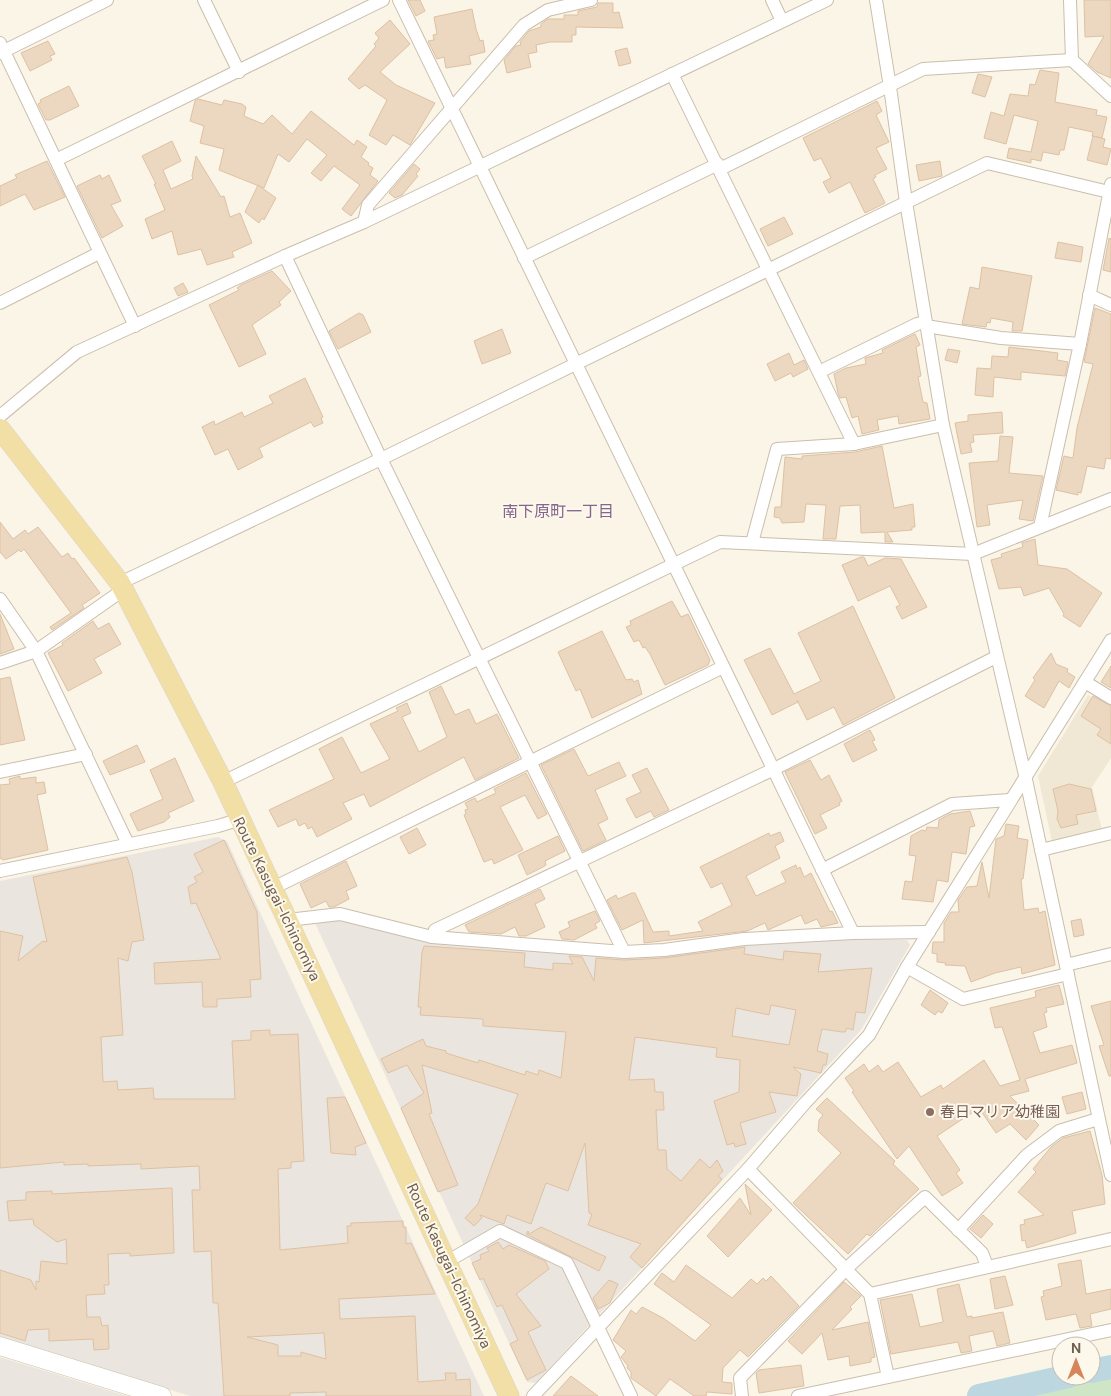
<svg xmlns="http://www.w3.org/2000/svg" width="1111" height="1396" viewBox="0 0 1111 1396" font-family="'DM Sans','Noto Sans JP',sans-serif">
<style>
.residential{fill:#f0e8d5}
.industrial{fill:#eae6df}
.green{fill:#cee6c6}
.lines{fill:none;stroke-linecap:round;stroke-linejoin:round}
.river{stroke:#bdd7e1;stroke-width:24}
.building{fill:#ecd8c0;stroke:#ddc1a3;fill-rule:evenodd}
.street-casing{stroke:#cabead;stroke-width:14}
.secondary-casing{stroke:#ccbfac;stroke-width:19}
.primary-casing{stroke:#dad5d1;stroke-width:21}
.street{stroke:#fff;stroke-width:12}
.secondary{stroke:#fff;stroke-width:18}
.primary{stroke:#f1dfa5;stroke-width:20}
.education-dot{fill:#8d6e63;stroke:#fdf8ec;stroke-width:2}
.labels{text-anchor:middle;dominant-baseline:central;stroke-width:4;stroke-linejoin:round;paint-order:stroke}
.street-label{font-size:15px;fill:#705f4e;stroke:#fdf8ec}
.education-label{font-size:15px;fill:#785e54;stroke:#fdf8ec;text-anchor:start}
.neighbourhood-label{font-size:16px;fill:#85668c;stroke:#fdf8ec}
</style>
<rect width="100%" height="100%" fill="#faf5e6"/>
<!-- residential -->
<polygon class="residential" points="1088,695 1111,709 1111,758 1092,787 1102,830 1052,842 1038,776"/>
<!-- industrial -->
<g class="industrial">
<polygon points="218,837 227,841 484,1396 190,1396 0,1337 0,881"/>
<polygon points="338,919 626,958 747,944 857,939 907,940 910,945 861,1030 536,1383 527,1382 315,923"/>
<polygon points="0,1357 127,1396 0,1396"/>
</g>
<!-- green -->
<polygon class="green" points="1111,1377 1111,1396 1021,1396"/>
<g class="lines">
<!-- river -->
<g class="river">
<polyline points="1091,1371 1111,1367"/>
<polyline points="979,1396 1069,1376"/>
</g>
</g>
<!-- building -->
<g class="building">
<polygon points="408,0 420,0 425,11 416,16"/>
<polygon points="1084,0 1111,0 1111,78 1097,72 1088,64 1104,36 1085,37"/>
<polygon points="598,3 613,3 613,13 619,12 623,28 576,27 576,35 572,35 572,42 550,42 536,45 537,52 528,54 531,67 507,73 504,60 516,46 521,45 520,42 529,31 541,27 541,24 548,19 564,19 564,15 578,15 578,11 597,7"/>
<polygon points="472,9 476,29 480,41 483,40 485,52 469,56 471,64 446,68 444,57 437,59 428,41 434,40 433,35 437,34 434,17"/>
<polygon points="390,20 410,44 380,72 396,85 435,103 410,145 393,135 386,145 369,135 387,100 365,85 359,89 348,79 376,46 374,44 379,38 375,33"/>
<polygon points="48,41 55,54 50,56 52,60 30,71 21,53"/>
<polygon points="627,48 631,63 619,66 615,51"/>
<polygon points="1040,70 1059,73 1055,102 1097,110 1096,115 1107,117 1102,138 1092,136 1093,132 1069,127 1064,150 1060,150 1059,155 1043,152 1041,161 1031,159 1031,163 1007,158 1009,148 1031,152 1038,121 1014,115 1006,144 984,138 991,112 1004,116 1010,94 1028,96 1030,84 1035,85"/>
<polygon points="978,74 992,77 985,97 972,93"/>
<polygon points="69,86 79,106 50,120 46,120 38,104 41,102 40,100"/>
<polygon points="198,99 222,105 224,100 242,104 246,107 244,116 263,124 272,115 292,134 311,111 354,145 357,140 367,147 361,157 369,163 368,165 373,168 370,175 378,181 351,216 342,209 360,185 334,166 321,181 311,173 327,155 307,139 289,162 278,154 264,188 219,170 224,149 200,143 204,126 190,121 195,101"/>
<polygon points="877,101 882,111 876,115 889,142 876,148 887,169 875,175 876,177 873,179 885,203 865,213 850,182 829,193 823,182 831,178 821,158 814,161 803,138"/>
<polygon points="1093,136 1105,139 1103,147 1111,149 1107,165 1087,160"/>
<polygon points="172,141 181,161 163,170 171,189 193,179 192,176 196,156 221,197 224,196 230,217 240,213 252,243 232,252 234,257 207,265 201,249 178,255 172,231 152,239 145,219 165,210 154,184 156,184 142,156"/>
<polygon points="47,161 65,197 34,210 25,194 0,206 0,186 17,178 15,175"/>
<polygon points="940,161 942,176 919,181 916,165"/>
<polygon points="414,164 420,169 416,174 418,176 402,195 395,198 389,193"/>
<polygon points="100,175 102,179 109,175 121,201 111,205 123,226 102,238 77,186"/>
<polygon points="258,185 276,198 264,220 262,218 259,223 245,212"/>
<polygon points="784,217 793,234 768,246 760,229"/>
<polygon points="1109,238 1111,239 1111,272 1103,270"/>
<polygon points="1058,242 1083,247 1081,262 1055,258"/>
<polygon points="982,267 1032,276 1022,331 1012,331 1013,322 991,318 990,323 987,322 986,327 962,324 970,287 979,289"/>
<polygon points="272,271 291,291 279,302 281,305 252,325 266,354 239,367 209,305 239,290 237,288 241,285"/>
<polygon points="183,283 188,292 178,296 174,288"/>
<polygon points="1095,308 1111,314 1111,459 1106,458 1104,469 1087,466 1081,493 1078,492 1078,495 1056,490 1064,456 1073,458 1077,428 1093,364 1084,362"/>
<polygon points="359,313 363,315 371,332 338,349 329,331"/>
<polygon points="502,329 511,353 482,364 474,341"/>
<polygon points="915,334 920,345 916,347 921,376 918,377 923,402 927,403 930,419 899,424 898,416 877,420 879,430 862,434 858,416 852,418 846,397 840,398 838,393 834,374 846,368 866,364 865,358 883,353 882,350"/>
<polygon points="1009,347 1058,353 1057,360 1068,362 1065,376 1021,372 1021,380 994,377 993,397 975,395 977,368 991,369 992,356 1008,357"/>
<polygon points="948,349 960,351 957,363 945,360"/>
<polygon points="789,353 794,365 804,360 808,369 793,377 791,373 775,381 767,364"/>
<polygon points="305,378 323,417 321,418 323,423 314,427 311,422 259,448 263,457 238,470 228,449 215,455 202,427 214,421 215,425 242,412 244,417 273,403 269,396"/>
<polygon points="1002,412 1003,433 973,435 974,442 970,443 972,452 961,454 955,423 968,421 968,415"/>
<polygon points="1000,436 1013,437 1009,473 1043,476 1033,521 1019,519 1023,500 987,505 990,525 977,527 969,463 998,461"/>
<polygon points="882,446 894,508 913,504 915,527 912,527 912,530 887,532 893,542 885,542 885,532 861,533 860,505 840,506 836,539 823,539 826,505 806,504 804,522 782,523 780,518 774,517 775,507 781,507 785,457 802,459 802,456 855,452"/>
<polygon points="0,522 13,539 25,530 28,534 38,527 62,557 68,553 72,559 74,558 100,593 82,605 84,608 52,630 50,627 71,613 24,549 21,552 19,550 6,559 0,552"/>
<polygon points="1035,539 1038,565 1067,569 1102,593 1080,627 1063,616 1064,614 1049,588 1024,596 1021,587 999,589 991,560 1002,557 1001,554 1023,547 1022,543"/>
<polygon points="861,557 864,557 868,566 885,558 901,559 927,607 902,619 896,607 900,605 890,586 858,601 842,565"/>
<polygon points="672,601 681,617 688,614 710,660 708,665 665,685 650,654 645,647 643,648 639,640 634,642 626,627 631,625 630,621"/>
<polygon points="853,606 895,698 843,725 834,707 807,720 797,700 798,702 772,715 744,660 770,648 794,694 821,681 798,633"/>
<polygon points="0,614 14,649 0,654"/>
<polygon points="93,621 98,629 109,623 121,644 94,659 102,673 68,691 48,653 63,645 62,643"/>
<polygon points="602,631 626,680 632,679 634,682 638,680 642,694 592,718 580,689 576,691 558,652"/>
<polygon points="1051,653 1056,664 1068,669 1067,672 1075,677 1069,688 1059,681 1044,708 1025,696 1035,680 1033,678"/>
<polygon points="1111,666 1111,688 1101,682"/>
<polygon points="10,677 25,740 0,745 0,679"/>
<polygon points="441,686 455,715 469,709 476,724 497,714 519,758 475,780 464,757 370,807 364,794 343,803 352,819 317,837 312,827 308,829 305,823 299,826 296,819 278,827 269,810 334,779 319,749 342,737 361,773 390,759 370,724 398,711 396,708 407,703 411,713 402,717 419,752 447,737 429,692"/>
<polygon points="1093,696 1111,706 1111,744 1097,735 1101,729 1081,716"/>
<polygon points="870,730 875,740 872,741 877,750 853,762 844,744"/>
<polygon points="137,745 145,762 110,775 103,761"/>
<polygon points="574,749 588,776 619,762 626,776 595,790 608,819 598,824 606,840 583,851 541,765"/>
<polygon points="175,758 194,801 168,813 170,817 164,822 138,831 130,814 163,799 150,770"/>
<polygon points="810,760 821,780 829,775 842,801 839,803 840,805 820,815 827,828 815,834 785,772"/>
<polygon points="647,768 669,810 654,817 651,811 636,818 626,799 641,792 632,775"/>
<polygon points="526,773 547,814 538,819 525,795 500,807 523,850 494,864 492,859 484,862 464,815 466,814 465,810 468,809 465,803 475,798 477,802 496,793 494,789"/>
<polygon points="20,776 20,779 36,777 36,783 44,782 46,793 37,795 48,850 3,860 0,858 0,785 10,784 9,779"/>
<polygon points="1069,784 1091,789 1096,811 1076,815 1078,824 1061,828 1057,819 1058,811 1053,789"/>
<polygon points="970,811 975,826 970,827 966,854 952,852 948,882 937,880 933,902 902,899 905,881 912,882 916,856 909,855 911,836 922,830 926,831 927,827 938,828 939,820 950,814"/>
<polygon points="1006,824 1019,826 1017,838 1028,840 1023,879 1021,879 1024,910 1038,908 1039,913 1045,911 1055,965 1022,974 1021,967 995,973 971,982 965,966 945,965 946,963 937,962 937,954 932,953 933,942 944,942 944,923 951,912 959,912 958,900 967,887 977,886 982,862 989,898 996,839 1004,836"/>
<polygon points="417,828 426,845 409,854 400,837"/>
<polygon points="780,832 784,841 775,846 780,858 746,876 756,896 786,882 781,872 796,865 797,869 800,867 804,877 811,873 830,912 832,911 838,923 821,927 817,919 805,924 801,915 768,930 765,923 747,931 644,943 643,920 622,930 607,900 616,895 618,899 632,893 635,893 653,932 669,931 669,936 703,931 698,922 732,905 722,883 711,888 700,867 769,833 770,836"/>
<polygon points="558,836 565,851 545,861 546,865 543,867 527,875 518,855"/>
<polygon points="224,840 257,912 261,979 250,980 251,997 217,999 217,1007 203,1007 202,982 155,984 154,963 221,959 196,903 191,904 188,887 197,882 194,877 203,872 194,854"/>
<path d="M127,857L132,872L144,940L132,942L128,961L118,958L123,1035L101,1037L103,1082L117,1081L118,1090L153,1088L154,1099H235L232,1041L251,1040V1031L270,1030V1035L298,1034L304,1161L291,1162V1168L278,1169L280,1250L348,1243L347,1226H351V1223L403,1221V1227H406V1244L411,1243L435,1294L339,1299L340,1319L415,1316L418,1382L446,1380L445,1373H456V1380L470,1379L471,1396H326V1392L290,1393V1396H224L218,1303H213L211,1251L194,1252L192,1190H200L199,1166L141,1169V1164L88,1166V1164L64,1165V1162L0,1168V931L23,936L18,961L43,941L47,942L33,877ZM324,1333L326,1359L301,1352V1356H278V1345L247,1337Z"/>
<polygon points="346,861 357,886 346,891 349,899 334,907 329,907 326,901 311,908 300,884"/>
<polygon points="540,889 545,899 535,904 545,927 526,936 519,936 515,927 501,934 469,932 465,925"/>
<polygon points="595,911 600,921 595,924 597,928 574,940 562,939 559,932 570,927 568,922"/>
<polygon points="1081,919 1084,935 1074,937 1071,921"/>
<path d="M424,946L525,953L524,967L553,970V963L573,964L569,956L582,957L594,981L596,958L624,960L664,958L745,947L744,954L783,960L784,951L821,954L818,972L872,968L865,1013L856,1012L853,1030L847,1028L845,1032H842L822,1029L817,1051L828,1054L826,1065H823L821,1073L793,1067L801,1074L797,1096L769,1092L776,1112L740,1123L746,1144L735,1147L734,1143L727,1145L714,1101L739,1092L740,1060L716,1057L717,1048L635,1037L629,1080L654,1079L655,1092H663L664,1110H656L658,1150H666L667,1169L681,1181L700,1159L710,1168L717,1160L723,1171L718,1176L722,1179L642,1268L630,1257L641,1244L588,1225L592,1214L589,1213L585,1143L568,1191L546,1183L531,1224L507,1215L504,1224L480,1215L482,1218L474,1226L465,1218L478,1204L518,1094L422,1065L432,1113L429,1114L458,1185L438,1192L401,1108L424,1093L407,1065L388,1073L381,1059L423,1039L426,1046L446,1051V1053L478,1063L479,1060L525,1075L526,1071L538,1075L539,1070L561,1078L566,1032L483,1026V1019L420,1015L421,1007H418L422,952ZM771,1005L796,1010L789,1045L732,1036L736,1008L769,1015Z"/>
<polygon points="1059,985 1064,1004 1046,1008 1047,1012 1044,1013 1047,1027 1033,1032 1040,1053 1072,1045 1077,1063 1025,1079 1029,1091 1010,1096 1039,1125 1026,1140 1010,1124 996,1133 979,1108 937,1136 960,1170 956,1173 963,1183 942,1196 909,1146 897,1159 852,1092 854,1091 845,1078 864,1064 869,1072 878,1065 883,1072 898,1062 921,1097 941,1085 943,1089 984,1060 1000,1086 1020,1080 1002,1027 995,1028 990,1008 1036,997 1035,991"/>
<polygon points="930,990 948,1003 942,1013 938,1011 935,1015 921,1005"/>
<polygon points="1111,1001 1111,1076 1109,1076 1099,1046 1104,1045 1091,1006"/>
<polygon points="1082,1092 1086,1109 1067,1114 1062,1097"/>
<polygon points="345,1097 366,1143 355,1147 356,1155 331,1153 327,1098"/>
<polygon points="827,1098 895,1161 893,1164 919,1189 876,1230 870,1236 867,1234 848,1254 793,1203 841,1153 818,1131 819,1120 823,1115 816,1109"/>
<polygon points="1090,1131 1102,1175 1105,1204 1072,1211 1076,1233 1027,1248 1025,1240 1022,1241 1020,1225 1025,1224 1024,1220 1044,1215 1018,1192 1036,1172 1033,1169 1051,1147 1063,1138"/>
<polygon points="745,1184 772,1210 728,1257 707,1236 740,1198 751,1215"/>
<polygon points="172,1188 174,1253 130,1256 130,1253 108,1254 109,1285 104,1285 105,1294 86,1295 87,1317 100,1317 102,1326 108,1325 109,1349 94,1350 93,1339 49,1341 49,1329 28,1330 25,1341 0,1333 0,1270 31,1280 36,1290 36,1281 39,1282 41,1261 67,1264 66,1239 57,1242 34,1225 33,1219 9,1221 7,1201 26,1200 26,1192 52,1191 52,1194"/>
<polygon points="983,1215 993,1224 981,1238 970,1229"/>
<polygon points="541,1227 606,1257 599,1271 526,1234 528,1231 529,1234"/>
<polygon points="498,1242 503,1249 509,1245 545,1261 549,1269 516,1294 541,1326 528,1332 546,1370 527,1380 510,1344 518,1340 502,1305 497,1307 483,1278 480,1280 472,1263 481,1259 480,1255 489,1251 487,1248"/>
<polygon points="1081,1260 1086,1294 1111,1289 1111,1309 1090,1314 1092,1326 1080,1328 1076,1314 1046,1320 1041,1297 1044,1296 1043,1291 1062,1286 1058,1264"/>
<polygon points="686,1265 732,1298 751,1279 757,1284 763,1278 766,1281 771,1276 799,1306 748,1357 740,1350 723,1368 722,1382 732,1383 732,1394 707,1392 706,1396 694,1396 670,1379 656,1396 631,1378 631,1372 627,1368 628,1366 621,1357 626,1351 613,1340 631,1310 636,1314 642,1307 663,1318 695,1341 711,1325 654,1284 662,1273 674,1282"/>
<polygon points="1005,1276 1013,1305 995,1309 990,1279"/>
<polygon points="609,1280 618,1284 610,1303 598,1309 593,1298"/>
<polygon points="844,1282 861,1296 850,1307 852,1309 832,1330 868,1322 875,1357 871,1358 871,1362 850,1366 849,1356 828,1360 822,1333 802,1354 788,1341"/>
<polygon points="959,1284 967,1317 972,1316 972,1318 1003,1312 1010,1343 997,1346 993,1331 969,1336 972,1351 961,1353 958,1342 891,1354 880,1300 912,1294 920,1327 943,1322 937,1289"/>
<polygon points="801,1365 804,1386 759,1393 756,1373 759,1370"/>
<polygon points="571,1376 598,1396 553,1396"/>
</g>
<g class="lines">
<!-- street casing -->
<g class="street-casing">
<g id="street">
<polyline points="204,0 239,72"/>
<polyline points="399,0 853,933"/>
<polyline points="772,0 782,21"/>
<polyline points="876,0 890,87 906,202 943,425 1025,775 1111,1175"/>
<polyline points="1070,0 1072,60 1111,96"/>
<polyline points="0,43 135,326"/>
<polyline points="0,53 107,0"/>
<polyline points="672,74 854,444"/>
<polyline points="56,160 383,0"/>
<polyline points="720,169 923,69 1072,60"/>
<polyline points="364,222 368,205 524,25 548,10 591,0"/>
<polyline points="285,256 381,459 624,952"/>
<polyline points="524,258 718,164"/>
<polyline points="1089,295 1111,305"/>
<polyline points="0,303 99,253"/>
<polyline points="926,326 1001,338 1080,344"/>
<polyline points="819,372 917,324 925,322"/>
<polyline points="0,416 77,352 285,256 364,222 827,0"/>
<polyline points="1040,527 1080,344 1111,184"/>
<polyline points="752,543 777,449 854,444 943,425"/>
<polyline points="120,583 381,459 987,163 1109,192"/>
<polyline points="0,599 36,651 128,844"/>
<polyline points="0,663 36,651 123,590"/>
<polyline points="1085,682 1111,698"/>
<polyline points="0,772 86,754"/>
<polyline points="223,782 720,542 973,554 1111,499"/>
<polyline points="1041,850 1111,833"/>
<polyline points="822,870 952,804 1010,800"/>
<polyline points="0,871 218,826 238,820"/>
<polyline points="273,888 723,667"/>
<polyline points="288,920 340,914 432,937 624,952 664,950 744,939 853,933 929,932"/>
<polyline points="432,937 435,930 774,769 996,657"/>
<polyline points="1066,965 1111,954"/>
<polyline points="907,967 963,999 1068,974"/>
<polyline points="748,1169 870,1294 888,1377"/>
<polyline points="958,1230 1027,1155 1059,1131 1098,1119"/>
<polyline points="448,1261 500,1231 567,1263 631,1396"/>
<polyline points="870,1294 1111,1239"/>
<polyline points="533,1396 748,1169 805,1103 869,1035 907,967 1111,640"/>
<polyline points="742,1396 740,1378 847,1268 925,1197 982,1253 987,1266"/>
<polyline points="798,1396 1111,1330"/>
</g>
</g>
<!-- secondary casing -->
<g class="secondary-casing">
<polyline id="secondary" points="0,1346 162,1396"/>
</g>
<!-- primary casing -->
<g class="primary-casing">
<polyline id="primary" points="0,429 120,583 223,782 509,1396"/>
</g>
<!-- street -->
<use href="#street" class="street"/>
<!-- secondary -->
<use href="#secondary" class="secondary"/>
<!-- primary -->
<use href="#primary" class="primary"/>
</g>
<!-- markers -->
<circle class="education-dot" cx="930" cy="1112" r="5"/>
<g class="labels">
<!-- street labels -->
<g class="street-label">
<text transform="translate(277 899) rotate(64)">Route Kasugai-Ichinomiya</text>
<text transform="translate(449 1266) rotate(65)">Route Kasugai-Ichinomiya</text>
</g>
<!-- education labels -->
<g class="education-label">
<text x="940" y="1112">春日マリア幼稚園</text>
</g>
<!-- neighbourhood labels -->
<g class="neighbourhood-label">
<text x="558" y="511">南下原町一丁目</text>
</g>
</g>
<!-- north arrow -->
<g transform="translate(1076 1361)"><circle r="24" fill="#fdf8ec" stroke="#c5bbad"/>
<path d="M0-4L9 19L0 12L-9 19Z" fill="#d68658"/>
<text y="-8" font-size="14" font-weight="bold" text-anchor="middle" fill="#705f4e">N</text>
</g>
</svg>
